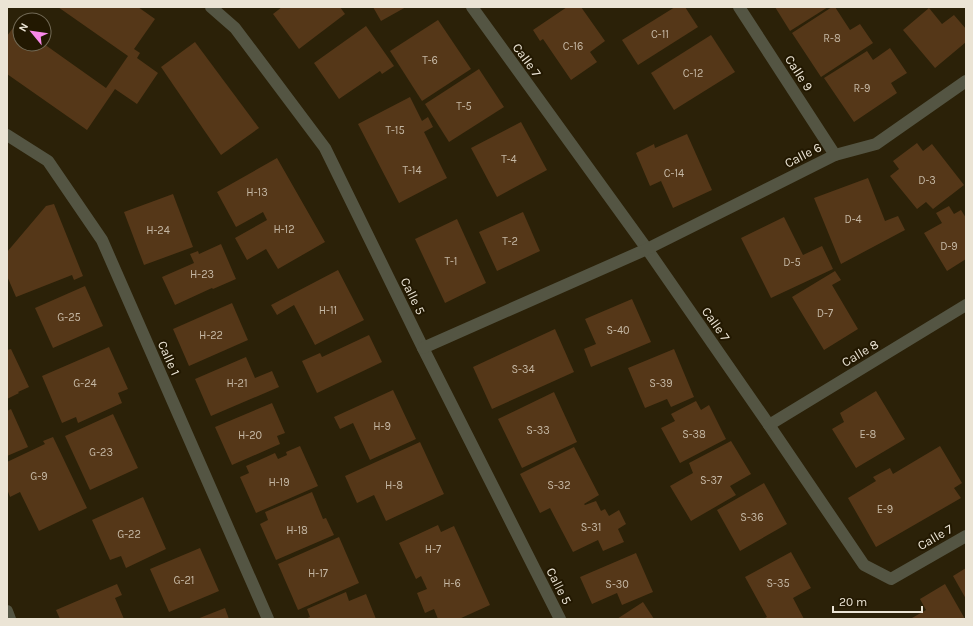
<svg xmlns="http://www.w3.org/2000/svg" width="973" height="626" viewBox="0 0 973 626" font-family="Karla,sans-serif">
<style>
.building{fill:#553718}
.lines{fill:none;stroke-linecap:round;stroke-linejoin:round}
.street{stroke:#545543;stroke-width:12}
.labels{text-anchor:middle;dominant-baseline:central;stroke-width:4;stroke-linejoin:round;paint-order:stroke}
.number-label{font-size:11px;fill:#c6b9a6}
.street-label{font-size:13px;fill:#ebe4d5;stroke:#221801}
</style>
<rect width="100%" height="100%" fill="#2b2108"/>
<!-- building -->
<g class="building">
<polygon points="58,7 138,7 155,19 134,49 140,53 137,58 158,73 137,104 115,89 87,130 7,74 7,36 16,24 20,27 20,44 44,44 106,88 128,56"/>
<polygon points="282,7 340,7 345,14 299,49 273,14"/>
<polygon points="373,7 406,7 381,21"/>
<polygon points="567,7 581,7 605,41 590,52 597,62 571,80 543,39 540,41 533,30"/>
<polygon points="675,7 685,7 698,27 638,65 622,40"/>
<polygon points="775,7 828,7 790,31"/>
<polygon points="832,7 835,7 850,30 860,24 873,43 821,77 792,33"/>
<polygon points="929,8 942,24 954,15 966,29 966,42 935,68 903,30"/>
<polygon points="438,20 471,69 422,101 390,51"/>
<polygon points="366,26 394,66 382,74 380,71 339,99 314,63"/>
<polygon points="711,35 735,72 674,110 651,73"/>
<polygon points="195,42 259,128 221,155 161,67"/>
<polygon points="890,48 907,73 891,83 897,93 854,122 824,78 867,51 873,60"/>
<polygon points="479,69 504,107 449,142 425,104"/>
<polygon points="410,97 422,121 428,117 433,127 424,132 447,178 399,203 358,124"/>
<polygon points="521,122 547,170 497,197 471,148"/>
<polygon points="687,134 712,190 673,208 661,181 650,186 636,153 654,144 655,148"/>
<polygon points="917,143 923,151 932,144 964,185 933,209 926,202 917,209 890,176 899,169 893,161"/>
<polygon points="277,158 325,242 278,269 266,249 247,260 235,238 267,220 263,212 236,227 217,192"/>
<polygon points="868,178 885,221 898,216 905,230 841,264 814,198"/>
<polygon points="173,194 193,247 144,265 124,212"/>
<polygon points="54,204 83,276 74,280 72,275 16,297 7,276 7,252 46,206"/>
<polygon points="949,206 954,214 961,210 966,218 966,259 947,271 924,233 942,223 936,213"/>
<polygon points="523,212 540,251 497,271 479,232"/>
<polygon points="784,217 803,255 822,246 833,269 771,298 741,238"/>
<polygon points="457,219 486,283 445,303 415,239"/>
<polygon points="221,244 236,279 213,289 212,288 175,305 162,277 194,263 190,254 198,251 199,254"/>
<polygon points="338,270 364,320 315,345 294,305 277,315 271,305"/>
<polygon points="835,271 841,280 832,285 858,329 824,350 792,297"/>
<polygon points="85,286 103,326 53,348 35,308"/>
<polygon points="632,299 651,342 591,367 584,349 596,344 585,319"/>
<polygon points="232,303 248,340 189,366 173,329"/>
<polygon points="555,329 574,372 492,409 473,367"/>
<polygon points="369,335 382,362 317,393 302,361 320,353 322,357"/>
<polygon points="109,347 128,389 118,393 122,403 78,423 76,417 62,423 42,376"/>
<polygon points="11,349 29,387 18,392 19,393 7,399 7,350"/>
<polygon points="674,349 694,397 671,407 667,399 645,408 628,368"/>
<polygon points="246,357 255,378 272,371 279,387 211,416 195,379"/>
<polygon points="393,390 416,439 370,460 353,423 340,429 334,417"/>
<polygon points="876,391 905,439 856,468 832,429 844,422 840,413"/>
<polygon points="554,392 577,442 522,468 498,419"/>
<polygon points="696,401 701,410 709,405 726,439 680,463 661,428 675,421 671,414"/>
<polygon points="272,403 285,433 277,436 280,444 232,465 215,427"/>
<polygon points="11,409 28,447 7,456 7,411"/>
<polygon points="113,414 138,468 90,490 65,436"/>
<polygon points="53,437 87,508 39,531 20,492 10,497 7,489 7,462 45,444 43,441"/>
<polygon points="731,441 751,474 730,486 736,495 691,521 670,486 693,473 689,463"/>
<polygon points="420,442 444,494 386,521 374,495 357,503 345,476"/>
<polygon points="300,446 318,486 256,513 240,477 249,473 246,466 275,453 278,459 287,455 286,452"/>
<polygon points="940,446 962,483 954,488 961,498 876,547 848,498 876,481 873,477 890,468 893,474"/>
<polygon points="574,447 599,495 584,504 585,505 596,501 601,511 605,509 609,516 619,510 626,524 618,529 624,542 603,551 598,540 573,552 550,508 540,513 520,474"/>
<polygon points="764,483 787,524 740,551 717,510"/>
<polygon points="312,492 323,519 326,518 334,535 276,560 260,524 268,520 265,512"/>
<polygon points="143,497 166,549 126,568 121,556 110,560 92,520"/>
<polygon points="438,525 441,532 454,526 490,605 459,619 438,619 434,609 425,613 417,593 427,589 421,576 416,579 399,543"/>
<polygon points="339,537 359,583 298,610 278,564"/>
<polygon points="200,548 219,591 169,612 150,569"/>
<polygon points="791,552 811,588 793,598 804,619 763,619 767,617 745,577"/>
<polygon points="636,553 653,592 622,605 617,593 592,604 580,577"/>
<polygon points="966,568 966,599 953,576"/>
<polygon points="117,584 122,595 115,598 124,619 60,619 56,610"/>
<polygon points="945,584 965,619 912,619 912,618 926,610 920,599"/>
<polygon points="346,592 349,601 366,594 376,619 305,619 310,617 307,609"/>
<polygon points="643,602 654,619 617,619"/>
<polygon points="225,608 229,619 197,619"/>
</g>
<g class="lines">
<!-- street -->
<g class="street">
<polyline points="211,7 235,28 325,148 423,348 560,619"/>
<polyline points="472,7 647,249 769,425 864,565 891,579 966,536"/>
<polyline points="739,7 835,155"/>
<polyline points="7,135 48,161 102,240 268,619"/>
<polyline points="423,348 647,249 835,155 876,144 966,81"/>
<polyline points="769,425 966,305"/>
<polyline points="7,611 10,619"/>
</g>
</g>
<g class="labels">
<!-- number labels -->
<g class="number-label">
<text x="660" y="34">C-11</text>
<text x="832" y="38">R-8</text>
<text x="573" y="46">C-16</text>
<text x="430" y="60">T-6</text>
<text x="693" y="73">C-12</text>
<text x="862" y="88">R-9</text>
<text x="464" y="106">T-5</text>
<text x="395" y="130">T-15</text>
<text x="509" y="159">T-4</text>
<text x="412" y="170">T-14</text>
<text x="674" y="173">C-14</text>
<text x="927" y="180">D-3</text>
<text x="257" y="192">H-13</text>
<text x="853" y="219">D-4</text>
<text x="284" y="229">H-12</text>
<text x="158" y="230">H-24</text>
<text x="510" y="241">T-2</text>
<text x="949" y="246">D-9</text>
<text x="451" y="261">T-1</text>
<text x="792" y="262">D-5</text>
<text x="202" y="274">H-23</text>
<text x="328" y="310">H-11</text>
<text x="825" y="313">D-7</text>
<text x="69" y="317">G-25</text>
<text x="618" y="330">S-40</text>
<text x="211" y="335">H-22</text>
<text x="523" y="369">S-34</text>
<text x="85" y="383">G-24</text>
<text x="237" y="383">H-21</text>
<text x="661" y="383">S-39</text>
<text x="382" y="426">H-9</text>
<text x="538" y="430">S-33</text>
<text x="694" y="434">S-38</text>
<text x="868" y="434">E-8</text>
<text x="250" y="435">H-20</text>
<text x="101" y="452">G-23</text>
<text x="39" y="476">G-9</text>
<text x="711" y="480">S-37</text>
<text x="279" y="482">H-19</text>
<text x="394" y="485">H-8</text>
<text x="559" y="485">S-32</text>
<text x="885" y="509">E-9</text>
<text x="752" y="517">S-36</text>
<text x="591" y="527">S-31</text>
<text x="297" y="530">H-18</text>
<text x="129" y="534">G-22</text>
<text x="433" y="549">H-7</text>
<text x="318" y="573">H-17</text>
<text x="184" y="580">G-21</text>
<text x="452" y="583">H-6</text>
<text x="778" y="583">S-35</text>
<text x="617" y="584">S-30</text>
</g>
<!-- street labels -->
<g class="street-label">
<text transform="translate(527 60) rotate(54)">Calle 7</text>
<text transform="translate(799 73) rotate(57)">Calle 9</text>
<text transform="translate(803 155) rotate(-27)">Calle 6</text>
<text transform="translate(413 296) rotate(64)">Calle 5</text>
<text transform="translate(716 324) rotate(55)">Calle 7</text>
<text transform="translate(860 353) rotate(-31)">Calle 8</text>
<text transform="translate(169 358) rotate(66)">Calle 1</text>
<text transform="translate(935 537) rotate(-30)">Calle 7</text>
<text transform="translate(559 586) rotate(63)">Calle 5</text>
</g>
</g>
<!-- border -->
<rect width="973" height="626" fill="none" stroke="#ebe4d5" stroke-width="16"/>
<!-- north arrow -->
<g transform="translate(32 32) rotate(299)"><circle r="19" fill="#221801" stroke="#726a56"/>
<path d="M0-3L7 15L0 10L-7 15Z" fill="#f988e9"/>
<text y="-6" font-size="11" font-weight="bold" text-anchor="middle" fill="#ebe4d5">N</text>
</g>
<!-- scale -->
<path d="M833 606v6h89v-6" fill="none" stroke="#ebe4d5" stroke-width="2"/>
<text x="839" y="606" font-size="12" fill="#ebe4d5" stroke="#221801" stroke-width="3" paint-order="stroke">20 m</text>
</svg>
